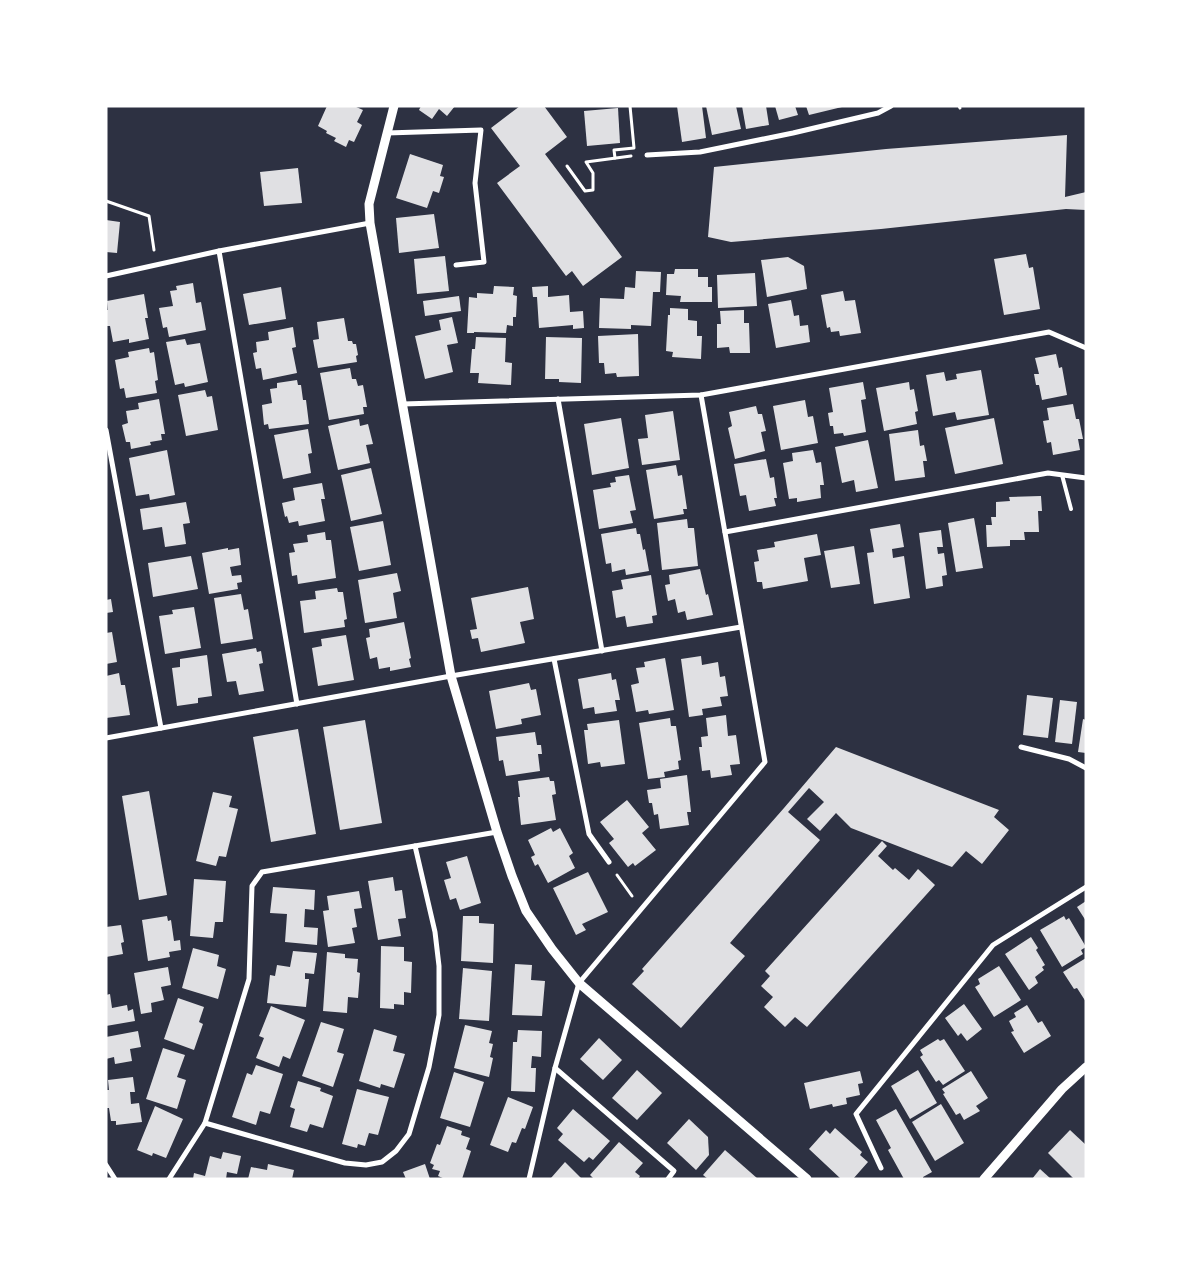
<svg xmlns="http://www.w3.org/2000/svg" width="1192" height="1285" viewBox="0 0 1192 1285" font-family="'PT Sans',sans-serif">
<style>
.building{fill:#e0e0e3}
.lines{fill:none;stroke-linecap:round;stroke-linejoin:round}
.path{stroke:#fff;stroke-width:3}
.service{stroke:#fff;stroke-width:4}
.minor{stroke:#fff;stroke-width:5}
.tertiary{stroke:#fff;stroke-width:9}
</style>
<rect width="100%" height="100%" fill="#2d3142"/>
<!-- building -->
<g class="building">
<polygon points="327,106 354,106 363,110 357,122 362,125 354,142 349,140 346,147 334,141 336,138 326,133 327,131 318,126"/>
<polygon points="421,106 455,106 447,116 439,109 432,119 419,110"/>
<polygon points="520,106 544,106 567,137 545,154 622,257 583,286 572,271 566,276 497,183 520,166 491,128"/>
<polygon points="677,106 702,106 706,138 682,142"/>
<polygon points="706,106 736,106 741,129 712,135"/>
<polygon points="742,106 766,106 769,125 746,129"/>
<polygon points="775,106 795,106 798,115 779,120"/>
<polygon points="806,106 842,106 842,107 809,115"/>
<polygon points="618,108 620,143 587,146 584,111"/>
<polygon points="1067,135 1065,197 1086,192 1086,210 1066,209 881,229 731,242 708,237 714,167 886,149"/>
<polygon points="410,154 443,165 440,176 444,177 439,193 433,191 427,208 396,198"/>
<polygon points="298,168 302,203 264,206 260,172"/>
<polygon points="434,214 439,248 399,253 396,218"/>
<polygon points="106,220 120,222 117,253 106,252"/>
<polygon points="1026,254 1029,268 1033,267 1040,309 1004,315 994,259"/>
<polygon points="445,256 449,291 417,294 414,259"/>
<polygon points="788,257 804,266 807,289 767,297 761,260"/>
<polygon points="675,269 698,269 698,277 708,277 708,287 712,287 712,302 680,302 681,296 666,295 667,274 674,274"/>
<polygon points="636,271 661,272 660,292 653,292 651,326 631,325 631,329 599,328 600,298 624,299 625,287 635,288"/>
<polygon points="755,273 757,306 718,308 717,275"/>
<polygon points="193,283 196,303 201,302 206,330 169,337 167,327 163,328 159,308 173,306 170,291 177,290 176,286"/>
<polygon points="494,286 514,287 513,295 517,296 516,317 513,317 513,326 507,325 506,333 474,332 474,333 467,333 469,297 477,298 477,293 493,294"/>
<polygon points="548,286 548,297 569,295 570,312 583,311 584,328 573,329 573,325 539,328 537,297 533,297 532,287"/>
<polygon points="281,287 286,319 249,325 243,294"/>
<polygon points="843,291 845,301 855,300 861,333 840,336 839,331 831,332 830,327 827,328 821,295"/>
<polygon points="144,294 148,318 145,318 149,339 129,343 129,339 113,342 110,326 107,326 106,323 106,310 108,310 107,301"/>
<polygon points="459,296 461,311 425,316 423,301"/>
<polygon points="791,300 794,316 799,315 800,326 808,325 810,342 776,348 768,304"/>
<polygon points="670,308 688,309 688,320 697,321 697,336 702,336 701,359 672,357 673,352 666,351 668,315 670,315"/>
<polygon points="744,310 744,323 749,323 750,353 730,353 729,347 717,348 717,324 721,324 720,311"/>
<polygon points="452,317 458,343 447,345 453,372 425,379 415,336 441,330 439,320"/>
<polygon points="344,318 348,341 352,341 353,344 356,344 358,355 356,356 357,362 318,368 313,340 319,339 317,322"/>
<polygon points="293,327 296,347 292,348 297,373 263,380 261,368 256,369 253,353 257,352 256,342 269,340 268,332"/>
<polygon points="638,334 639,376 617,377 616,373 605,374 604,363 599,363 598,336"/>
<polygon points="476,337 506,338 505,362 512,363 511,385 478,383 479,373 470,373 472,349 475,349"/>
<polygon points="546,337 582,338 581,383 559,382 559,379 545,379"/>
<polygon points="185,339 187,345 200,343 208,382 185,387 184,383 175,385 166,342"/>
<polygon points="149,348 150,353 154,352 158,380 155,381 157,393 126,398 124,388 120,389 115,360 129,357 128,352"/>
<polygon points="1056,354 1059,368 1062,367 1067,395 1042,400 1039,385 1036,385 1034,374 1039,374 1035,358"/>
<polygon points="350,368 352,379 356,379 358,386 363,385 367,407 363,407 364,414 329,420 320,373"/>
<polygon points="981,370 989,415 957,420 955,412 933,416 926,375 944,372 946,381 957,379 956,374"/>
<polygon points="297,380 298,385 301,385 303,400 306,400 309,424 269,429 268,424 264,425 262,405 272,403 270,389 277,388 277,383"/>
<polygon points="863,382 866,399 861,400 866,432 844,436 843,433 834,434 833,426 830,426 828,413 833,412 829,388"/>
<polygon points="909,382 910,390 914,389 918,411 915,412 917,424 884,431 876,388"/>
<polygon points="205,390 207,397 212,396 218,430 186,436 178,395"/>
<polygon points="159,399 165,434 161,434 162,440 150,442 151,445 131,449 130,442 126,442 122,425 128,423 126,411 139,409 138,403"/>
<polygon points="805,400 808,417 813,416 818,443 781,450 773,406"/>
<polygon points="1073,404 1076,419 1079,419 1083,439 1078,439 1080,450 1053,455 1051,442 1047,443 1043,421 1049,420 1047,408"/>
<polygon points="756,406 758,414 762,414 766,431 761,432 765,451 735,459 728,428 732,426 729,412"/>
<polygon points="673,411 680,460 642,465 638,439 648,438 645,415"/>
<polygon points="621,418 629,468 592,475 584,424"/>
<polygon points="994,418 1003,464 955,474 945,428"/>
<polygon points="359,419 360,426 368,424 373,444 366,445 370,463 338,470 328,426"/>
<polygon points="308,429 312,453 308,454 311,473 283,479 274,435"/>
<polygon points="918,430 920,446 924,445 927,461 923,461 925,477 895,481 889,434"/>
<polygon points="868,440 878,488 856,492 854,480 842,483 835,447"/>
<polygon points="167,450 175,495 150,500 149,494 136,496 129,458"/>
<polygon points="813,450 816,463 821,462 824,485 820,485 821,498 797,502 797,498 789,499 783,463 793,461 792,453"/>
<polygon points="766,459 770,478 774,477 777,498 774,498 776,506 749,511 746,495 740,496 734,464"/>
<polygon points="676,465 678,476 682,475 687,509 683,509 684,514 654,519 646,470"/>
<polygon points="371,468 382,514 351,521 341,475"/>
<polygon points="629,475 636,510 630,511 633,523 599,529 593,490 611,487 610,483 616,482 615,477"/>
<polygon points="322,483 325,499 321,499 325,521 299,526 298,521 289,523 287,516 285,517 282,503 295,500 293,488"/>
<polygon points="1041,496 1042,511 1038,511 1039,532 1024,532 1025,540 1010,540 1010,546 987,547 986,525 992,525 991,517 996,517 996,502 1010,501 1009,497"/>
<polygon points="186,502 190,523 183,524 186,544 165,547 162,527 143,530 140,509"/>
<polygon points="974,518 983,568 956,572 948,523"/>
<polygon points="687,519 688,528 694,528 698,566 662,570 657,523"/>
<polygon points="383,521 391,565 359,571 350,527"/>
<polygon points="900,524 904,547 892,549 893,558 904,556 910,598 874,604 867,553 874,552 870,529"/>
<polygon points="636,528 637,534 640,534 643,550 645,549 649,571 626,575 625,569 612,572 611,563 606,564 601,534"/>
<polygon points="941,530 943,547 937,547 938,554 944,553 947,575 942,576 943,586 926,589 919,533"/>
<polygon points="325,532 326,540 331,540 336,578 298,584 297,575 292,576 289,553 295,552 293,544 308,542 307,535"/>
<polygon points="817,534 821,555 804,558 808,581 763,589 762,582 757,582 754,562 759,561 757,550 775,547 774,542"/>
<polygon points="854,546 860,584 831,588 824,551"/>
<polygon points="228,548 228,550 239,548 241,565 230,567 232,576 241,575 242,582 237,583 238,589 209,594 202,553"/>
<polygon points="191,556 198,589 153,597 148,563"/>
<polygon points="700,569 706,595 708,594 713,615 687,620 685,611 678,613 675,599 668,601 665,585 670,584 669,575"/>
<polygon points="397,573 401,591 393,593 397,618 365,623 358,580"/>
<polygon points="651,575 657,615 652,616 653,623 627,627 625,616 616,618 612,591 623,589 621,580"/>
<polygon points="528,587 534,619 520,622 525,643 481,652 478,638 472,639 470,630 477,629 471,598"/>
<polygon points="337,588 338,592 343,592 347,619 344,620 345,627 304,633 300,601 316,599 315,591"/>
<polygon points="241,594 244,610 248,609 253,639 221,644 214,598"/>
<polygon points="111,599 113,612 106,613 106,600"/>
<polygon points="194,607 201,648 165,654 159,616 173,614 172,610"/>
<polygon points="404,622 411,658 409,659 411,667 390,671 390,667 379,669 377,657 370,659 366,638 370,637 369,629"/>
<polygon points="112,632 117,662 106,664 106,633"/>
<polygon points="346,635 354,680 318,686 312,648 322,646 321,639"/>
<polygon points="256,648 257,652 261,651 263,663 259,664 264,691 239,695 236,681 227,682 222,654"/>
<polygon points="207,655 212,696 198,698 198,703 177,706 172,668 180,667 180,659"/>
<polygon points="701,656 702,665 718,662 720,677 725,676 728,696 720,697 722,706 702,709 703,715 689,717 681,659"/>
<polygon points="665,658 674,710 649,714 648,710 636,712 631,685 639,683 636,668 645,667 644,662"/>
<polygon points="119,673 121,685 125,685 130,715 106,718 106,676"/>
<polygon points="611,673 612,680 616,679 620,700 615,700 617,711 595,714 594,707 583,709 578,679"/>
<polygon points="529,683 531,690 536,689 541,715 521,719 522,724 496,729 489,691"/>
<polygon points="1027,695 1053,698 1048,738 1023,735"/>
<polygon points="1060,700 1077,702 1072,744 1055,742"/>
<polygon points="726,715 728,736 736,735 740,764 730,765 732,775 711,778 710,770 702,771 699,747 702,747 701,737 708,736 706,718"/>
<polygon points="670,718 671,726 676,726 681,760 678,761 679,769 664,772 665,777 648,779 639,723"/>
<polygon points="1083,719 1086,720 1086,753 1078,752"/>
<polygon points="365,720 382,823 340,830 323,727"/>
<polygon points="619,720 625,764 601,767 600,762 588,764 584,730 588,730 587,724"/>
<polygon points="298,729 316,834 271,842 253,737"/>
<polygon points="535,732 537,745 541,745 542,754 538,754 540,771 506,776 503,760 499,761 496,737"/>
<polygon points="836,747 999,810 994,817 1009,830 982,864 966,851 952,867 851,828 836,813 820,831 807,819 824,802 809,788 788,812 820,840 730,943 745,956 681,1028 632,984 644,971 642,969 784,808"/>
<polygon points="687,775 691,812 687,812 689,825 660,829 658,814 654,815 652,803 649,803 647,790 661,788 660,779"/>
<polygon points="549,777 550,781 554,781 556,794 552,795 556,820 521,825 518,797 520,797 518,781"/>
<polygon points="149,791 167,895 139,900 122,796"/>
<polygon points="213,792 232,796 229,807 238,809 226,857 219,856 216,866 196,861"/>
<polygon points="627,800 649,827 642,833 656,850 635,866 633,863 628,867 609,843 614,839 600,822"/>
<polygon points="551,828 553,832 560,828 573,853 569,856 575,868 548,883 538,864 535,866 531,857 535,855 528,840"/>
<polygon points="882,841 887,846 878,856 893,870 895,868 909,880 918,869 935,885 807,1027 795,1017 785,1027 764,1007 773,997 761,986 770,976 765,971"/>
<polygon points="467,856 481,903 460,910 456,898 450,900 444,880 451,878 446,862"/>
<polygon points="588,872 608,912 582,924 586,930 576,935 553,888"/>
<polygon points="393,877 395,891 402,890 406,918 398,919 401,936 378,940 368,881"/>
<polygon points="194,879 226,881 223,922 215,922 213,938 190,936"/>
<polygon points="273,887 315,890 314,910 305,909 304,927 318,928 317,945 285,942 287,914 270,913"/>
<polygon points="359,891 362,908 354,909 357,927 352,928 355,943 328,947 323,911 329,910 327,896"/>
<polygon points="1086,901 1086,921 1077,907"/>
<polygon points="167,916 168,921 171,920 174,941 180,940 181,950 169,952 170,957 148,961 142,920"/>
<polygon points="463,916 479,916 479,923 494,924 493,963 461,961"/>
<polygon points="1064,916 1066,920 1069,918 1086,947 1081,950 1083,954 1062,967 1040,930"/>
<polygon points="121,925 124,942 121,943 123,954 106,957 106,927"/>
<polygon points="1031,937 1038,948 1036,950 1045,965 1042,967 1044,970 1035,977 1038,983 1029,990 1005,954"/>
<polygon points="381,946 404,947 404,961 412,962 411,993 404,992 404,1005 394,1004 394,1009 380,1008"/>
<polygon points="193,948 219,955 217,966 226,969 218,999 182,988"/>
<polygon points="293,951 317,953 314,974 305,973 305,979 309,979 306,1007 267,1003 270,975 275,976 277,965 290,967"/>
<polygon points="327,952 345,954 345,958 358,959 357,972 360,973 358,998 348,997 347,1013 323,1011"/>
<polygon points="1086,958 1086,1002 1077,988 1074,989 1063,972"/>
<polygon points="515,964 532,965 531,980 545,981 542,1016 512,1015"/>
<polygon points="999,966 1021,1000 994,1017 975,987 980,984 978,979"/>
<polygon points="168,967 171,985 161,987 164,1000 151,1003 152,1012 141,1014 134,973"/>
<polygon points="463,968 492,971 489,1021 459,1019"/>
<polygon points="110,994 112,1008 127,1005 128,1011 133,1009 135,1021 106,1026 106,995"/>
<polygon points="178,998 204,1007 199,1022 203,1024 194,1050 164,1039"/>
<polygon points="964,1004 982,1029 967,1041 961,1033 958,1036 945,1018"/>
<polygon points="1027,1005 1038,1023 1042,1021 1051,1036 1024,1053 1011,1032 1014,1031 1009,1021 1016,1017 1014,1013"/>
<polygon points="271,1006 305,1020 290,1059 283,1056 279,1067 256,1058 264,1038 259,1036"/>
<polygon points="321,1022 344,1029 337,1052 344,1054 333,1087 302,1076"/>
<polygon points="465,1025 492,1031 489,1043 493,1044 490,1057 493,1058 489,1077 454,1068"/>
<polygon points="374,1029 397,1036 393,1051 405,1054 394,1088 381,1084 380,1088 359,1081"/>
<polygon points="518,1030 542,1031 541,1057 532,1056 531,1068 536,1068 535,1092 511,1091 513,1042 517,1042"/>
<polygon points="138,1031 141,1047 130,1049 132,1061 115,1064 114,1057 106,1059 106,1037"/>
<polygon points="599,1038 622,1060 603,1080 580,1059"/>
<polygon points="938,1039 940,1041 944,1039 965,1071 943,1085 939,1080 936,1082 920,1057 923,1055 920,1050"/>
<polygon points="163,1048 185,1055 177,1077 186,1080 177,1109 146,1099"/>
<polygon points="256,1065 283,1074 270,1114 260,1111 256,1125 232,1117 247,1073 252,1075"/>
<polygon points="637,1070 662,1093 637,1120 612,1098"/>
<polygon points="918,1070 937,1103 910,1119 891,1086"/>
<polygon points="860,1071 863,1083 858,1084 860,1095 846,1098 847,1104 833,1107 832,1104 810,1109 804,1083"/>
<polygon points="971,1071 988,1098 976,1106 980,1111 964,1120 960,1113 956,1115 943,1094 945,1093 942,1089"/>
<polygon points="454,1072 484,1082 470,1127 440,1118"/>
<polygon points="133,1077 135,1092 130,1092 131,1104 139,1103 142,1122 116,1125 116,1121 111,1121 109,1108 106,1108 106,1090 109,1090 108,1080"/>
<polygon points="298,1081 321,1088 320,1091 333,1096 323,1128 310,1124 307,1132 290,1127 295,1109 290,1107"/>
<polygon points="357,1089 389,1097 378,1135 369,1133 365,1146 358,1144 357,1148 342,1144"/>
<polygon points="508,1097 533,1107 525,1129 522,1128 516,1143 512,1142 508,1152 490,1145"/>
<polygon points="941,1104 964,1143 935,1161 912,1122"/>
<polygon points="155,1106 183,1119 166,1158 153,1153 152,1156 137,1150"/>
<polygon points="573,1109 610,1141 593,1160 589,1157 584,1162 558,1140 563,1134 557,1128"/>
<polygon points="896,1109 932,1172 923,1177 923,1179 904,1179 888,1150 891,1148 876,1120"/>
<polygon points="689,1119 708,1137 709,1155 696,1170 667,1143"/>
<polygon points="447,1126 462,1131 461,1135 470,1138 466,1149 471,1151 462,1179 445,1179 438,1176 440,1171 432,1169 434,1165 430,1163 437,1144 440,1145"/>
<polygon points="835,1128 862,1152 860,1155 868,1162 853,1179 841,1179 809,1149 826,1130 830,1134"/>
<polygon points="1070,1130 1086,1145 1086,1179 1074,1179 1048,1153"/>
<polygon points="619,1142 643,1163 635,1172 640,1176 638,1179 594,1179 590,1175"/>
<polygon points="725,1150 758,1179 708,1179 703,1175"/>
<polygon points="223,1152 241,1156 237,1174 227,1172 226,1179 193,1179 194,1173 205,1176 210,1156 221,1159"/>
<polygon points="565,1162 582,1179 552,1179 551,1178"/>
<polygon points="268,1164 294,1170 292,1179 248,1179 251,1167 267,1170"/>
<polygon points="425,1164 430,1179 406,1179 403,1172"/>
<polygon points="1040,1169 1051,1179 1032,1179"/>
</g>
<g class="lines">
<!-- path -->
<g class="path">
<polyline points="959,106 960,108"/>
<polyline points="615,158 614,150 634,148 630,106"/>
<polyline points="567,166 585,191 593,190 593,173 586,162 631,156"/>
<polyline points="106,201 149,216 154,250"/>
<polyline points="617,875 632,896"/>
</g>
<!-- service -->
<polyline class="service" points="1062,475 1071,509"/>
<!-- minor -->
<g class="minor">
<polyline points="387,133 481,130 475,183 484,262 456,265"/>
<polyline points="647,155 700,152 793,133 878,113 891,106"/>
<polyline points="219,251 297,704"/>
<polyline points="106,276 219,251 370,223"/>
<polyline points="558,399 602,651"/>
<polyline points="403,404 701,395 1049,332 1086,348"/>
<polyline points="106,430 161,728"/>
<polyline points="725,532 1048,473 1086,478"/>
<polyline points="554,659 589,834 609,862"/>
<polyline points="106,738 451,676 741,627"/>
<polyline points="1021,747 1069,759 1086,768"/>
<polyline points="555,1068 674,1171 668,1179"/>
<polyline points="205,1123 345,1163 366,1165 382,1162 396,1151 409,1134 429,1067 439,1015 439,966 435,932 415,846"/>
<polyline points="106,1165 115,1179"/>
<polyline points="881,1168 856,1114 993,945 1086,887"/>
<polyline points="169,1179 205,1123 249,979 252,886 262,872 497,832"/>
<polyline points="529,1179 555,1068 579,983 765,762 701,395"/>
</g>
<!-- tertiary -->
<g class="tertiary">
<polyline points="394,106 369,204 370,223 451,676 497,832 512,876 526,911 552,949 579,983 807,1179"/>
<polyline points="984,1179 1062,1089 1086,1067"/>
</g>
</g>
<!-- border -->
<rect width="1192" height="1285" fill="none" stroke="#ffffff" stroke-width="215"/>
</svg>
